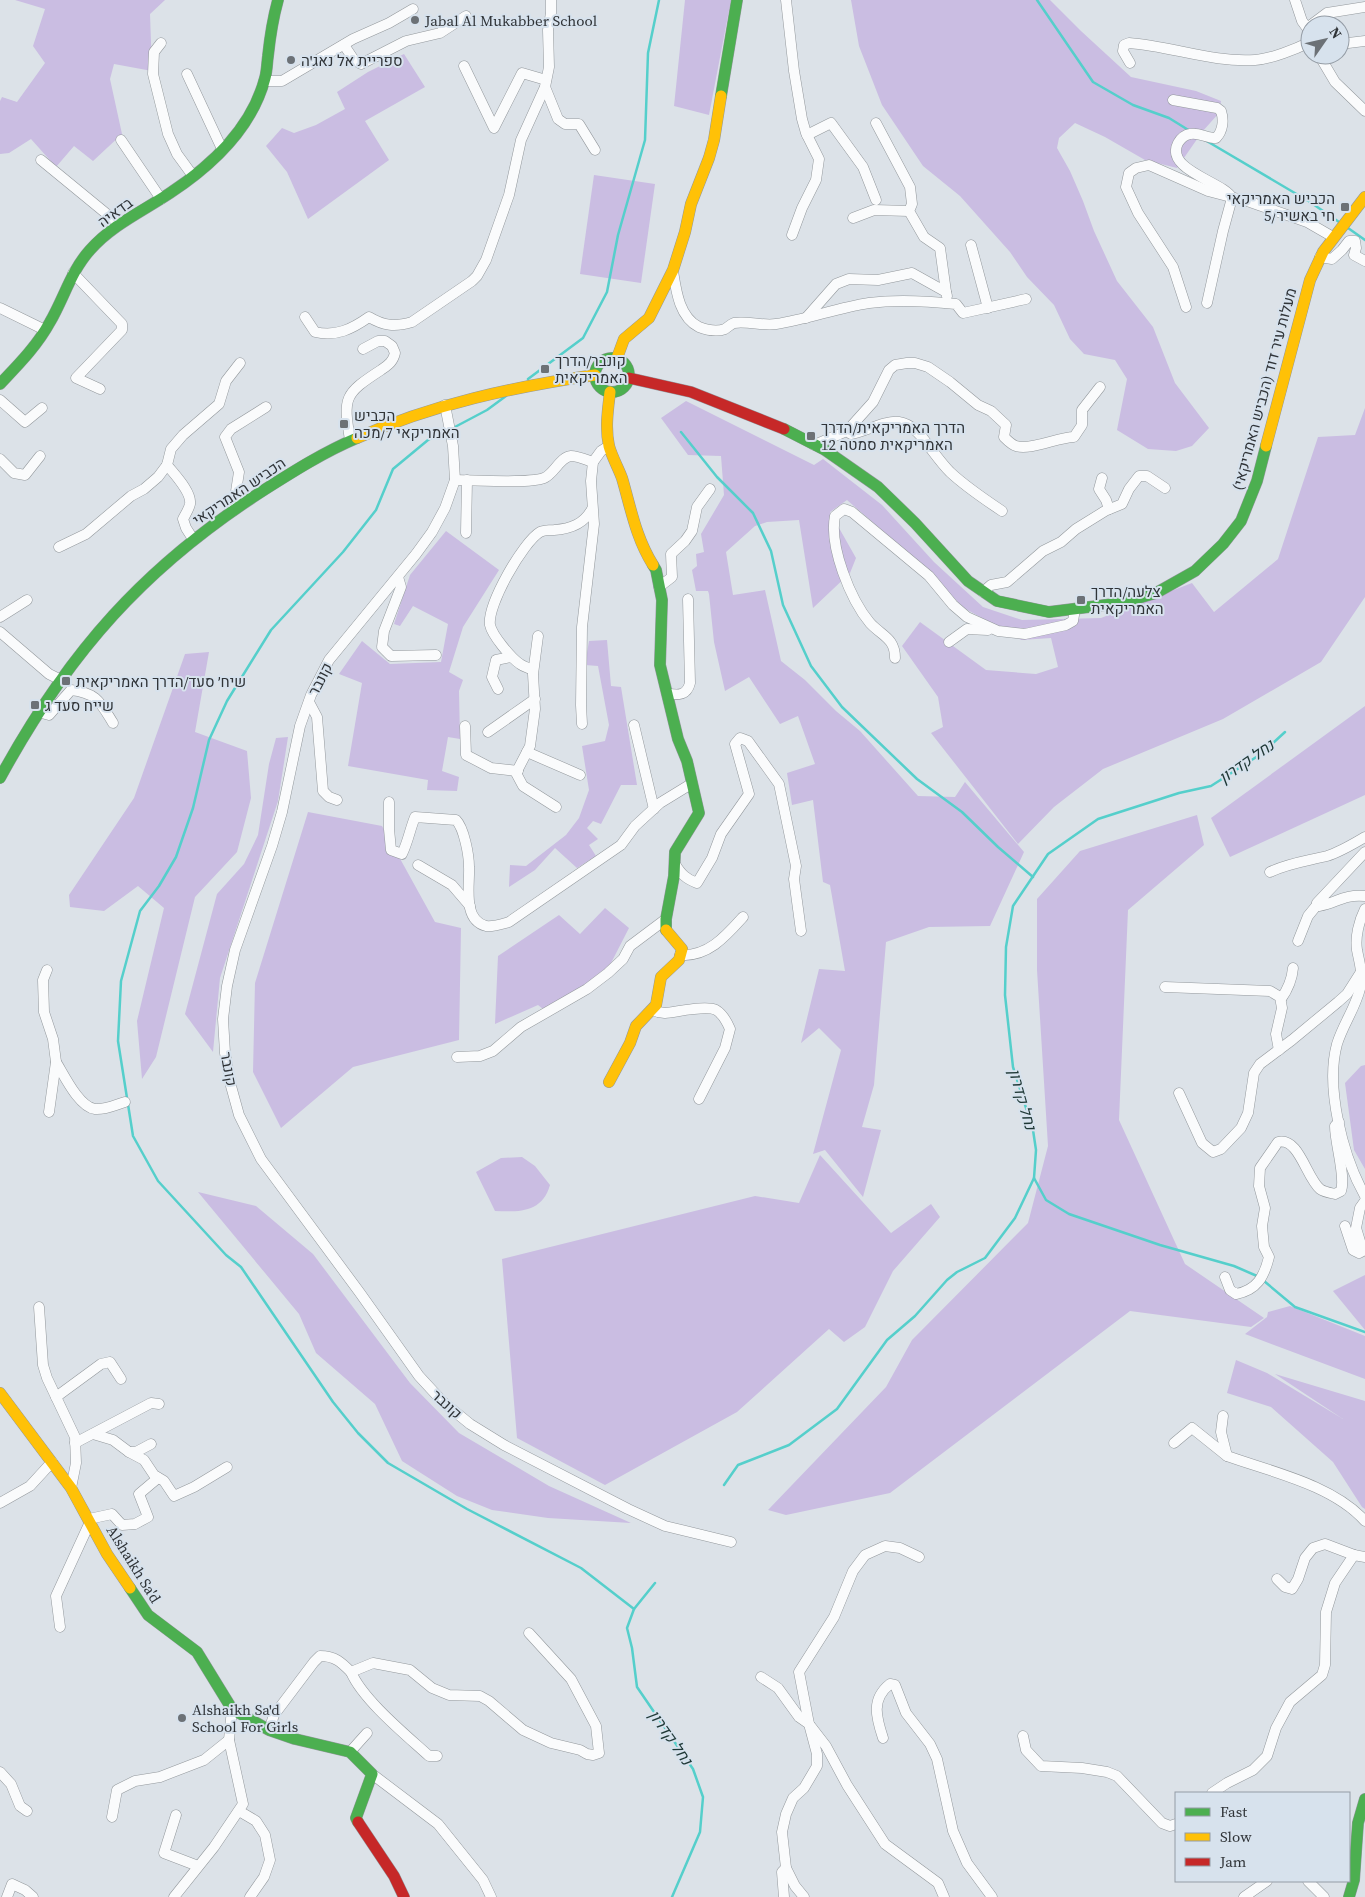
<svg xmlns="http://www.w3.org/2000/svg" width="1365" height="1897" viewBox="0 0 1365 1897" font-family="'Source Serif 4',Heebo,serif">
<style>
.green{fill:#cabde2}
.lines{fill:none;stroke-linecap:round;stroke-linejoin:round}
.stream{stroke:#55cfcb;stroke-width:2.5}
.street-casing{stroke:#93989c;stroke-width:11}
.fast-casing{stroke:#93989c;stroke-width:12}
.slow-casing{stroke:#93989c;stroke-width:12}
.jam-casing{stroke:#93989c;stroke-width:12}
.street{stroke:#fafbfc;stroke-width:10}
.fast{stroke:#4caf50;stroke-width:11}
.slow{stroke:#ffc107;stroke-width:11}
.jam{stroke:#c62828;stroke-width:11}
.poi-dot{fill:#6c7176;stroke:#d7e2ed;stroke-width:2}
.labels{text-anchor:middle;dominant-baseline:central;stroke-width:4;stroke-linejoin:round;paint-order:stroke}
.poi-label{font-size:15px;fill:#303438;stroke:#d7e2ed;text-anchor:start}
.street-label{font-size:15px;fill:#303438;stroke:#d7e2ed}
.water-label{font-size:16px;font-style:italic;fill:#1e3735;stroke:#d7e2ed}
</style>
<rect width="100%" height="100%" fill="#dce2e8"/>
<!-- green -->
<g class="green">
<polygon points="15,0 165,0 150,14 152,71 114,64 110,79 122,134 93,161 74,146 56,167 31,139 9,153 0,154 0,101 2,97 17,102 45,63 33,46 45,9"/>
<polygon points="685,0 731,0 709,115 674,106"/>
<polygon points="851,0 1050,0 1081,31 1131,77 1196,91 1221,101 1219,113 1202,132 1177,168 1145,160 1105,137 1075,123 1059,138 1057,148 1070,171 1083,201 1094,231 1117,281 1153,327 1175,383 1209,428 1192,446 1176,451 1148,449 1117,430 1127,379 1115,360 1084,354 1070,339 1054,305 1027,277 1010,252 960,196 923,166 882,105 859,46"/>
<polygon points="404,54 425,87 365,121 389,160 308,219 287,172 266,146 282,128 294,133 316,125 345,109 337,92 368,72"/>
<polygon points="594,175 655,184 641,283 580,274"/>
<polygon points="686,401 814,465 823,459 882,505 934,562 983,607 1022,620 1101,618 1192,583 1214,612 1278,559 1318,437 1355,435 1365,408 1365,597 1321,662 1223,719 1103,769 1054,807 1018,844 931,733 943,727 938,697 902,646 920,622 986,670 1036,674 1058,667 1051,638 1021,640 964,608 914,558 847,500 830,512 856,558 850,573 813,608 799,520 767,522 755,526 726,552 733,595 765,590 781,661 805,680 836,711 860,731 918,796 955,797 965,782 1024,852 990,926 929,927 886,942 874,1085 862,1127 881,1130 863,1197 825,1150 813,1154 841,1050 819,1028 801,1043 819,969 845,971 830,885 823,882 813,800 792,805 787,773 815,764 798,716 780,724 749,677 725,691 714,642 709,594 708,591 696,591 692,570 697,566 696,554 704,552 701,534 724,495 721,456 688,455 661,418"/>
<polygon points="446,531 499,570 463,627 449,672 463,680 459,691 460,739 448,737 442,771 459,777 457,791 427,790 428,780 348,766 362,683 339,674 362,641 390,664 441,662 448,624 413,606 400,626 394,624 410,575"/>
<polygon points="607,640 611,686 621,687 637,785 621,785 601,824 593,821 587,828 598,839 589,845 596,856 577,868 555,848 535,870 509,887 510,865 526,866 566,835 579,818 589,790 582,746 605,741 609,725 598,666 585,665 589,641"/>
<polygon points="209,652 195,732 247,751 251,798 237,852 195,897 156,1057 142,1079 137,1021 164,908 138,886 104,911 70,907 69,895 134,798 185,654"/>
<polygon points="1365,706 1365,795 1230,857 1211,818"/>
<polygon points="288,737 278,801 220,978 213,1052 185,1014 217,894 244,864 258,835 269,764 276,738"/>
<polygon points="308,812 382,826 435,922 461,928 459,1040 353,1067 281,1128 253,1072 255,983"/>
<polygon points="1197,815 1204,845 1128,910 1119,1120 1185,1264 1264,1318 1251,1327 1130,1311 890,1493 786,1515 768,1510 886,1387 912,1340 1028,1223 1048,1146 1037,970 1037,899 1080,851"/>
<polygon points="605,908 629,928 610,965 573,994 543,1009 538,1005 495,1024 498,956 559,915 580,934"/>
<polygon points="1365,1065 1365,1169 1354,1150 1345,1083 1361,1066"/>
<polygon points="820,1155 891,1233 931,1204 940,1217 893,1271 865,1327 844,1342 829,1329 737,1412 605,1485 517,1438 502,1259 755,1196 799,1203"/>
<path d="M522,1157L535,1166L550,1185C542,1213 519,1212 495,1211L476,1172L501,1158Z"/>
<polygon points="198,1192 256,1206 313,1254 410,1383 459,1433 549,1486 631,1523 548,1518 492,1510 457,1496 402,1461 375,1404 316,1353 299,1314"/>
<polygon points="1365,1275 1365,1330 1333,1291"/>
<polygon points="1290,1306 1365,1336 1365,1379 1245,1334 1267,1317 1268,1312"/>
<polygon points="1236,1360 1267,1373 1343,1419 1275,1374 1365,1401 1365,1509 1362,1507 1333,1462 1271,1407 1227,1393"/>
</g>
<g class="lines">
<!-- stream -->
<g class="stream">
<polyline points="1037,0 1093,82 1133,105 1169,118 1190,131"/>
<polyline points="1205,140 1310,202 1339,222"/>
<polyline points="1348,228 1365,240"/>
<polyline points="528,379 583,338 607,292 618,235 645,140 648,53 659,0"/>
<polyline points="453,428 487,410 506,396"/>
<polyline points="448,430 428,440 393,469 376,510 343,552 271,630 227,701 209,740 193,808 176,857 159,886 140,911 121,981 118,1041 133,1136 158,1181 226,1255 241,1267 333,1402 358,1433 388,1463 467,1509 581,1568 634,1609"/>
<polyline points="681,432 717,477 753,513 771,551 783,605 811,666 842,707 917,779 962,812 998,847 1033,877"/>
<polyline points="1034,1178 1046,1200 1069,1214 1160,1245 1234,1266 1257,1276"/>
<polyline points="1264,1281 1295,1307 1365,1332"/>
<polyline points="724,1485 738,1465 789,1445 837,1409 887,1340 915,1316 947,1280 957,1272 985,1258 1015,1218 1034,1178 1036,1150 1033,1130 1013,1067 1005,995 1006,947 1013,906 1048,854 1098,819 1179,793 1211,786 1261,754 1285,732"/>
<polyline points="655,1583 634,1609 627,1628 632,1648 637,1687 693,1769 703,1797 700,1832 672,1897"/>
</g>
<!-- street casing -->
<g class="street-casing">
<g id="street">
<polyline points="786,0 794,71 802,119 806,133 819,159 816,180 802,208 792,235"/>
<polyline points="1295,0 1302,21 1310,32"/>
<polyline points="1311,25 1327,13 1365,7"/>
<polyline points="161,43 154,52 153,74 168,134 177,154 193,176"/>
<polyline points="1340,44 1365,41"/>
<polyline points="344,45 354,60 361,64 406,41 440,33 466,16"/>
<polyline points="1319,55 1335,82 1365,111"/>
<path d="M1130,63L1123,51L1124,45L1129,43C1171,46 1213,63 1255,60C1271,59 1296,49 1310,42"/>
<polyline points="464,66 494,128 522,73 546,80"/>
<polyline points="187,74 222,149"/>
<polyline points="264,81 282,81 353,39 389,23 413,9"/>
<polyline points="545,87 558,119 565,124 579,124 595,150"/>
<path d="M1173,100L1217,108L1221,111C1224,120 1223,131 1216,138C1206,138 1199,132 1190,134C1184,135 1181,138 1178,143C1164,170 1224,182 1232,198L1223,231L1207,303"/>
<polyline points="876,123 910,187 912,204 909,211 924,237 940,248 946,292"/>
<polyline points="807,135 831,123 863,167 876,200"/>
<polyline points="121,140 161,199"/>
<polyline points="41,160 119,224"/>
<polyline points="853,218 874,210 909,211"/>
<polyline points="971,245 988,308"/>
<polyline points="1320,257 1332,259 1342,250 1349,241 1355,241 1356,248 1354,255 1365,261"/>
<path d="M673,271C676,290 679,317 699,327C707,330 717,332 725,329C728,327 731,324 734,323C748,321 763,326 776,324C808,319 837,308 869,303C898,299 927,301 956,304L963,313L1026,299"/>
<polyline points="73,273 122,324 122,330 76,378 100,389"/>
<polyline points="1186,307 1173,267 1138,213 1126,187 1129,173 1136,168 1149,165 1208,191 1250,202 1307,222 1333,237"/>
<polyline points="0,308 45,330"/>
<path d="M305,317L315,332C336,337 352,329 369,317C384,326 395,327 412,322L472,281L477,276L486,260L509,195L521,140L545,87L549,67L548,30L551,13V0"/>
<polyline points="806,318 836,284 849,279 878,280 912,273 946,292 947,296"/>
<polyline points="0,400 25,422 42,408"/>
<polyline points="445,405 453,446 455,480 445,508 432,532 416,554 329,660 311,695 300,726 282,812 272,846 235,950 227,986 223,1019 225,1053 231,1086 239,1115 261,1159 360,1293 419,1376 443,1402 470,1424 504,1445 628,1509 665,1526 731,1542"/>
<path d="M847,431L851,434C865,432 885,420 899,422C912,424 921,435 928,445C935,454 942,464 950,472C966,487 984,499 1002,511"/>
<path d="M350,440C343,397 344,394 381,370C388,365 393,362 395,353L392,346L385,341H378L363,349"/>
<path d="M814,445L847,431L873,402L889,370L895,365L907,363H915L928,367L950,382L978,405L991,411L1006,425L1004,437C1007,440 1012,445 1016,446C1029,451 1059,437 1074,437L1082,425V410L1100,387"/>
<polyline points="0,459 14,473 25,475 40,456"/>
<polyline points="1102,478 1099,489 1106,500 1109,509"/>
<path d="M455,480C475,480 528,484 544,478C554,474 560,457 571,456C577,456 587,460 593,462"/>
<polyline points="233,511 239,472 225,437 231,429 266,407"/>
<polyline points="466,533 467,480"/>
<path d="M193,539L186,528L183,519C185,515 189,509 190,504C192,492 174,474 167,465L171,449L183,435L219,404L226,381L240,363"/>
<polyline points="59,547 86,534 131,496 144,489 158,477 167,465"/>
<polyline points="398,577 401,587 384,631 382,647 391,656 436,655"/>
<polyline points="659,587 672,577 671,554 685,541 692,531 697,507 710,489"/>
<polyline points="983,592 991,585 1007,582 1043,551 1061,542 1076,529 1105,511 1122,504 1129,489 1139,476 1147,476 1165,488"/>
<polyline points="0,617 27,600"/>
<polyline points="0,632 49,674 59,679"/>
<polyline points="538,636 533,674 535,709 530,746 516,773 523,786 556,807"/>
<polyline points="949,642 967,629 988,630"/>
<path d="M895,658C895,638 882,636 870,623C850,599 829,546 835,516L844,509L852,512L929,576L953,605L967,617L998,631L1025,634L1066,625L1073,621L1075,609"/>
<path d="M533,670C529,668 524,667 520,664C511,658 492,635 490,625C487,605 523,542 540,532C544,530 550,530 554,530C571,529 584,524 592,509"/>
<polyline points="498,689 492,677 496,660 511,657"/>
<path d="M667,693C679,696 687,695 690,683L688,599"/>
<polyline points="309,702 317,717 323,791 329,797 337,800"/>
<path d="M38,712L49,715L71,690C97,693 100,702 113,723"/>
<polyline points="582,724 581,705 582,627 594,524 591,481 593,462 601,451 609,446"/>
<polyline points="634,725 654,809"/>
<polyline points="465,726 466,755 491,768 518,771"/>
<polyline points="488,732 535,699"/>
<polyline points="527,752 580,775"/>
<path d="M389,802V829L391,850L402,854C408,842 410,829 415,817L456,820C464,828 469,855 469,867C470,885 462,920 486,926C493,927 502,924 509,922L621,845L635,826L660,803L691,784"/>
<path d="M1365,852L1317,903L1319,906C1337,903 1343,894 1365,896"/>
<path d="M675,864C681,874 686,879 697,883L712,858L721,834L749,794L735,744L740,738L748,741L779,784L796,866L794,879L801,931"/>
<polyline points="418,865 452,885 470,906"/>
<path d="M1270,872C1289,863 1307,861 1327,856C1340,852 1353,844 1365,837"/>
<path d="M1365,909C1359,921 1355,937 1357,950C1359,961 1363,973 1361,984C1358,1004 1343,1024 1337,1044C1325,1088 1343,1157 1365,1196"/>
<polyline points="1298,941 1308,916 1317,905"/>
<path d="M680,955C708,957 726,936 743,917"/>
<polyline points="47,970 43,980 44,1012 53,1039 56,1062 49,1112"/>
<polyline points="1165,987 1270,991 1280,997 1282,1008 1276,1034 1279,1050"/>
<path d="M1281,999C1288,989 1292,980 1293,968"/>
<path d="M653,1010L658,1012L665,1013C677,1012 706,1005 716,1010C723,1014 727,1022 730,1029L725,1048L699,1099"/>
<polyline points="457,1057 480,1056 493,1051 521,1027 587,989 608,973 623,959 630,946 666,919"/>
<path d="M56,1062C64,1075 79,1107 95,1109C105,1110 115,1105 125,1102"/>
<polyline points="1179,1093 1202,1143 1213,1152 1221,1149 1241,1128 1248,1113 1254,1073 1260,1064 1292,1040 1338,1002 1347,994 1361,972"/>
<polyline points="1345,1226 1353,1250 1359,1253 1363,1251 1356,1228 1360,1208 1365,1201"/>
<path d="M1225,1277L1230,1290L1236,1294C1257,1290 1264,1277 1269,1257L1264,1247L1262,1226L1265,1208L1259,1186L1260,1168L1278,1142C1299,1137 1306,1177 1320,1189C1324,1192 1331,1193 1335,1194L1341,1191C1346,1177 1335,1144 1335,1126L1339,1122"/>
<polyline points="39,1307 43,1365 47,1378 75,1437 76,1463 71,1488"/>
<polyline points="56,1397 101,1364 110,1362 121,1379"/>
<path d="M1223,1416L1221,1432L1227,1456C1272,1472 1333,1485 1365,1521"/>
<polyline points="93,1434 113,1440 129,1452 144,1460 154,1475 164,1481 174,1496 194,1487 227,1467"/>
<polyline points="75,1443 151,1403 159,1404"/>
<polyline points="1174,1443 1192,1428 1227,1456"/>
<polyline points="129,1452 136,1452 151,1444"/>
<polyline points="0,1503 30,1486 52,1462"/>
<polyline points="89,1519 112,1514 122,1525 135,1524 148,1517 139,1494 158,1478"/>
<polyline points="919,1557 900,1548 885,1546 865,1555 853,1571 834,1617 799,1672 809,1724 826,1746 847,1785 885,1844 938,1883 944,1897"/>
<polyline points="1277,1579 1285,1587 1292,1589 1298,1579 1305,1558 1313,1548 1325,1544 1354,1555"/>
<polyline points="60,1627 56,1596 90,1522"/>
<path d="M351,1672C363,1700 406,1735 429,1756H437"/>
<polyline points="761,1677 778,1688 799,1717 809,1724 817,1754 817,1766 804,1788 793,1798 786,1814 782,1832 786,1868 795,1886 804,1897"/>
<path d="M269,1730L274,1715L314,1662L320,1656C335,1656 341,1662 351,1672L373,1663L410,1670L432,1688L449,1695L480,1696L489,1701L523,1730L551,1743L580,1750L587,1754L593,1755L599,1753L596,1726L571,1679L529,1633"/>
<polyline points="1023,1736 1026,1750 1041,1766 1082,1768 1107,1772 1117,1776 1162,1823 1170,1826 1176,1824"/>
<path d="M883,1738C876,1717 871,1699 890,1684L895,1685L906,1713L930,1744L937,1759L953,1831L967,1863L992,1897"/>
<polyline points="350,1752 367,1733"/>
<polyline points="0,1772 11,1784 20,1806 27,1811"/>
<polyline points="372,1774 438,1824 483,1880 491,1897"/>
<polyline points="1212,1793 1227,1783 1253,1770 1267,1756 1276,1728 1290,1702 1322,1675 1325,1665 1326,1612 1335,1583 1354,1555 1365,1557"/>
<polyline points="239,1811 256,1821 265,1835 270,1860 264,1877 250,1897"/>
<polyline points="176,1815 164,1853 198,1866"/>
<polyline points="112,1817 117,1790 135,1781 160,1777 204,1760 229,1740"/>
<polyline points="1308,1881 1324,1897"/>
<polyline points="7,1897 12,1884 25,1890 33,1897"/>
<polyline points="174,1897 214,1847 243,1804 229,1740 232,1709"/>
<polyline points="784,1897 782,1872 786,1868"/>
<polyline points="1244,1897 1267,1881"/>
</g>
</g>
<!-- fast casing -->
<g class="fast-casing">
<g id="fast">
<polyline points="721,96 737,0"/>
<circle cx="612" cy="375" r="17"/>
<path d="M0,384C18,365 37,346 50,322C64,298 71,271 90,250C112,225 143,211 170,193C211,166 252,128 265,78C267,71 267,63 268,56C270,37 273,18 278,0"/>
<polyline points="784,429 825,450 878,487 915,523 968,581 997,601 1049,612 1121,603 1156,593 1195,571 1223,544 1241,521 1257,481 1266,446"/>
<polyline points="653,565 656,570 662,600 660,665 678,739 687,761 699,813 675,852 674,876 666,919 666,930"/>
<path d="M0,778C68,653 144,567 264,490C294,471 324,452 357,438"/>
<polyline points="130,1588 148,1615 197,1652 232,1709 269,1730 295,1739 350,1752 372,1774 356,1818 358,1822"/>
<polyline points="1349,1897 1354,1880 1358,1823 1365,1799"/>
</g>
</g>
<!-- slow casing -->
<g class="slow-casing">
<g id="slow">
<polyline points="617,358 624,339 649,318 673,270 685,232 691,204 709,158 714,140 721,96"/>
<path d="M610,392C608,409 605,428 609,446C612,457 618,467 622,478C631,509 636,538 653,565"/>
<path d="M357,438C433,404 513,387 595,375"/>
<polyline points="1266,446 1310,280 1323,252 1365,197"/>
<polyline points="609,1082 630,1043 636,1026 656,1005 661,977 679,960 682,949 666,930"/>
<polyline points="0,1393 71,1488 107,1554 130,1588"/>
</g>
</g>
<!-- jam casing -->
<g class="jam-casing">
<g id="jam">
<polyline points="629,378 691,392 784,429"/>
<polyline points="358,1822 394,1876 404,1897"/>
</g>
</g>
<!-- street -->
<use href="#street" class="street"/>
<!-- fast -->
<use href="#fast" class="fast"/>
<!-- slow -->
<use href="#slow" class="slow"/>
<!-- jam -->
<use href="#jam" class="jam"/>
</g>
<!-- markers -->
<g class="poi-dot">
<circle cx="415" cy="20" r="5"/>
<circle cx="291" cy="60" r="5"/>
<rect x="1340" y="202" width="10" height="10" rx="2.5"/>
<rect x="540" y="364" width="10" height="10" rx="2.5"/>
<rect x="339" y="419" width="10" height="10" rx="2.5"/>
<rect x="806" y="431" width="10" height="10" rx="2.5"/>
<rect x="1076" y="595" width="10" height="10" rx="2.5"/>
<rect x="61" y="676" width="10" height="10" rx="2.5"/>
<rect x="30" y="700" width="10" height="10" rx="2.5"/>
<circle cx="182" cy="1718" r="5"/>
</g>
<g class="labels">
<!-- poi labels -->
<g class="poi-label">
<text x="425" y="20">Jabal Al Mukabber School</text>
<text x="301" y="60">ספריית אל נאג'ה</text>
<text x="1335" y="198" text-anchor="end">הכביש האמריקאי<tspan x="1335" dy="17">5/חי באשיר</tspan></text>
<text x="555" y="360">קונבר/הדרך<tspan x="555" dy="17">האמריקאית</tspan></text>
<text x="354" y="415">הכביש<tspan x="354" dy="17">האמריקאי 7/מכה</tspan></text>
<text x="821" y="427">הדרך האמריקאית/הדרך<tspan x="821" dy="17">האמריקאית סמטה 12</tspan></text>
<text x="1091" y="591">צלעה/הדרך<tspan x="1091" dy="17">האמריקאית</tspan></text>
<text x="76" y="681">שיח׳ סעד/הדרך האמריקאית</text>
<text x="45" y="705">שייח סעד ג</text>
<text x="192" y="1709">Alshaikh Sa'd<tspan x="192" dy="17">School For Girls</tspan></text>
</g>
<!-- street labels -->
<g class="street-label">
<text transform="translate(115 212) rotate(-36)">בדאיה</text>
<text transform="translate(1264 389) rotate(-75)">מעלות עיר דוד (הכביש האמריקאי)</text>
<text transform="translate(239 491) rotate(-34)">הכביש האמריקאי</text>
<text transform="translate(320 679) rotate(-63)">קונבר</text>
<text transform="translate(229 1069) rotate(80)">קונבר</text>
<text transform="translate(447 1404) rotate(42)">קונבר</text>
<text transform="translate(134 1564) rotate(58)">Alshaikh Sa'd</text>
</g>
<!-- water labels -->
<g class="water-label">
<text transform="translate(1246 761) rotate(-35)">נחל קדרון</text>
<text transform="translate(1023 1099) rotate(74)">נחל קדרון</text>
<text transform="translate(671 1737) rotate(55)">נחל קדרון</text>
</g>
</g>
<!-- legend -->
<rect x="1175" y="1792" width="175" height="90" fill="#d7e2ed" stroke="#949ca5"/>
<rect x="1185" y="1808" width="25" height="8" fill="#4caf50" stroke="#949ca5"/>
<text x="1220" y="1817" font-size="15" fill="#303438">Fast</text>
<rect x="1185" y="1833" width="25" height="8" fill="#ffc107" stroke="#949ca5"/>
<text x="1220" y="1842" font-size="15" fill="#303438">Slow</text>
<rect x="1185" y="1858" width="25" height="8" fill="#c62828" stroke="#949ca5"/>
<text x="1220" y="1867" font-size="15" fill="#303438">Jam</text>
<!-- north arrow -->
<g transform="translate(1325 40) rotate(56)"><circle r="24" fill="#d7e2ed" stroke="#949ca5"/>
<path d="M0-4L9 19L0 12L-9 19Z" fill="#6c7176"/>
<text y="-8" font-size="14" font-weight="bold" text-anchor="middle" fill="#303438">N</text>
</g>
</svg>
